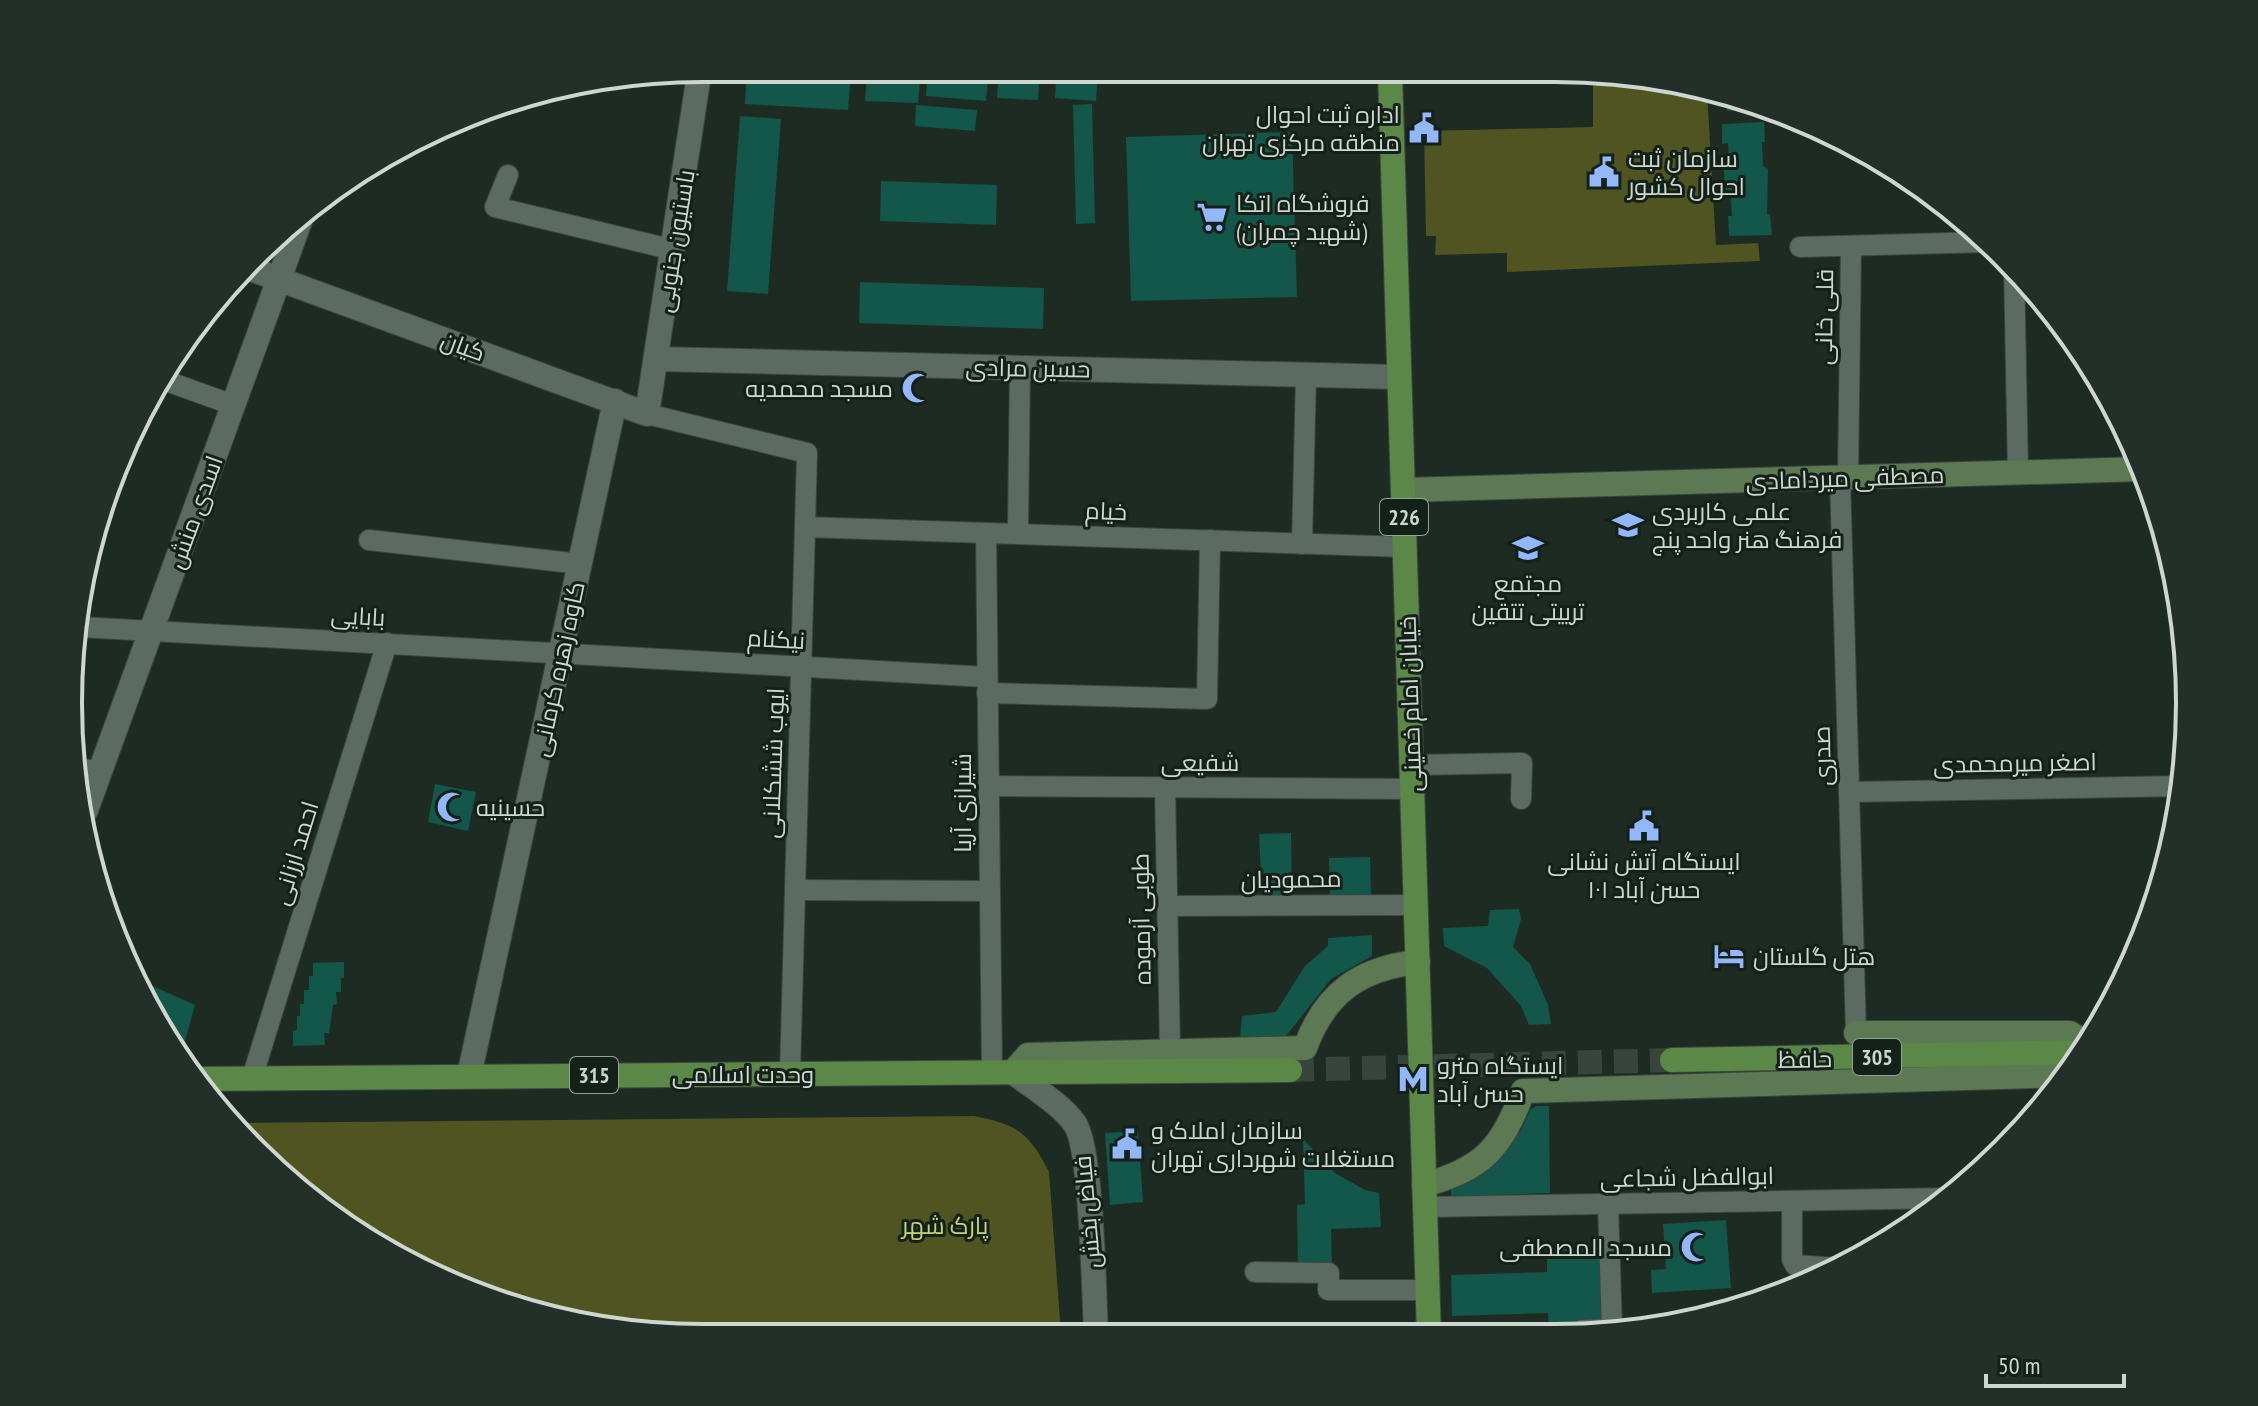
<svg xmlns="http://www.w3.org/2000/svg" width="2258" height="1406" viewBox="0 0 2258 1406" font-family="'PT Sans Narrow',Cairo,sans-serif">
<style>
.green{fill:#4f5421}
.building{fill:#13564a}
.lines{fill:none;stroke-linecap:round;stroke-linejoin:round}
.primary-tunnel{stroke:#38453c;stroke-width:24;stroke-dasharray:24 12;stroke-linecap:butt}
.minor-casing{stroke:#3b463f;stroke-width:22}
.tertiary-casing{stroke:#3b463f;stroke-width:26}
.secondary-casing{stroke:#3b463f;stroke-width:26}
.primary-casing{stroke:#3b463f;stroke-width:26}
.minor{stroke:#5c6b61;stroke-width:20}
.tertiary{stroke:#5c6b61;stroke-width:24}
.secondary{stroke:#5c7954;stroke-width:24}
.primary{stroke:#5b8747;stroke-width:24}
.labels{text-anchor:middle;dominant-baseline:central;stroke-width:6;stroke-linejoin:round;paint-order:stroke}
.shield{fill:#142119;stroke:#96a099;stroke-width:2}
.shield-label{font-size:22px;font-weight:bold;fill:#ced6d0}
.poi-label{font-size:24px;fill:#ced6d0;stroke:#142119;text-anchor:start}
.street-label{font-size:24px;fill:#ced6d0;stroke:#142119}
.park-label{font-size:24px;fill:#c6d177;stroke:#142119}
.rim{fill:none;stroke:#ced6d0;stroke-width:4}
</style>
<rect width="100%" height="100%" fill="#1e2b22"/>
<!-- green -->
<g class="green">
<polygon points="1593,73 1633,73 1639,87 1684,86 1707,92 1716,245 1758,243 1760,261 1507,272 1507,253 1435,255 1436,236 1426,236 1424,131 1593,127"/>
<path d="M974,1116C1017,1124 1029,1133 1049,1172L1061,1334L621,1333L460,1290L317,1207L238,1123Z"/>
</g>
<!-- building -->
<g class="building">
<polygon points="747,68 851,73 848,110 745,104"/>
<polygon points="867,76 920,80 918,103 865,101"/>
<polygon points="927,76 988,80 986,101 926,96"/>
<polygon points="998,80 1039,82 1038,100 997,98"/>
<polygon points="1056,80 1097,83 1096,101 1055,98"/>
<polygon points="1726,97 1768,108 1768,109 1727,111"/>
<polygon points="1092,104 1095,223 1076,224 1073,105"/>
<polygon points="916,105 977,110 975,131 915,126"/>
<polygon points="740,116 781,119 768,294 727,291"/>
<polygon points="1764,122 1765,142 1762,142 1763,166 1768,169 1767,215 1770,214 1772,235 1729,236 1728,216 1732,216 1730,190 1725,191 1724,169 1729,169 1728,143 1722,144 1722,124"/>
<polygon points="1292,132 1297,297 1131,301 1126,137"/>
<polygon points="881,181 997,185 996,225 880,221"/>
<polygon points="860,282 1044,288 1043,329 859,323"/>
<polygon points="435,784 476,792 468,831 428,822"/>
<polygon points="1291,833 1292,897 1262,896 1259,834"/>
<polygon points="1370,857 1371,895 1330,896 1329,858"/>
<polygon points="1519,909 1521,919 1513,947 1530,964 1548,1005 1551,1024 1529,1025 1521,1006 1487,968 1444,946 1443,928 1488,926 1490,910"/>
<polygon points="1372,935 1372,956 1331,979 1286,1036 1240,1038 1242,1016 1276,1012 1305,966 1328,946 1328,938"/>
<polygon points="344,962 344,978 341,978 341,992 336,992 337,1004 333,1005 329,1033 324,1033 325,1045 293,1046 293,1031 297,1030 297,1016 300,1016 300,1004 304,1004 304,990 309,990 309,976 313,976 313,963"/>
<polygon points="137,979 195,1005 183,1048 171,1048"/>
<polygon points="1536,1106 1549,1106 1550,1193 1451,1197 1451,1189 1504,1154 1521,1130 1530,1110"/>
<polygon points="1138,1131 1143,1202 1110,1205 1105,1133"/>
<polygon points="1303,1139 1335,1173 1365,1190 1379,1193 1381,1227 1331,1229 1332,1270 1298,1268 1297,1205 1305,1204"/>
<polygon points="1726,1220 1731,1288 1652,1293 1651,1270 1666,1269 1663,1224"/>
<polygon points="1601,1245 1603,1324 1580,1330 1549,1331 1548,1313 1452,1316 1451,1275 1547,1272 1547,1246"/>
</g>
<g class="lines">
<!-- primary-tunnel -->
<polyline class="primary-tunnel" points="1290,1070 1672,1060"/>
<!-- minor casing -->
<g class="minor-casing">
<g id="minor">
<polyline points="508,175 495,207 674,250"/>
<polyline points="1800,247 1988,242"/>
<polyline points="2014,267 2018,473"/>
<polyline points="161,379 233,405"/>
<polyline points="647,414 807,453 790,1074"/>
<polyline points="1840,478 1856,1033"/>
<polyline points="1848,478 1851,246"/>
<polyline points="805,527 1405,547"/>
<polyline points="1018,527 1020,368"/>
<polyline points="986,533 992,1072"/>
<polyline points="369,540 581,564"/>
<polyline points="1302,544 1306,375"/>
<polyline points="80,627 987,677"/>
<polyline points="987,693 1207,699 1210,540"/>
<polyline points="1412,765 1522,763 1521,799"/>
<polyline points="79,768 99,772"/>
<polyline points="988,786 1412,789"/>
<polyline points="1165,788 1170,1050"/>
<polyline points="1849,792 2182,786"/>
<polyline points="795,890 989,891"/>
<polyline points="1167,906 1416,905"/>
<polyline points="252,1078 387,643"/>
<polyline points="1792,1201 1792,1259 1795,1265 1837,1268"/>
<polyline points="1608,1204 1612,1329"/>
<polyline points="1426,1207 1949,1198"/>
<polyline points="1255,1272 1329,1273 1328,1290 1427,1290"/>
<polyline points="1582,1330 1648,1328"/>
</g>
</g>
<!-- tertiary casing -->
<g class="tertiary-casing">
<g id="tertiary">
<polyline points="251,269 647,414 700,68"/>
<polyline points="656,359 1399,377"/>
<polyline points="86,810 303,213"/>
<path d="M1013,1072C1032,1087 1061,1104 1075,1124C1092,1149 1094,1296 1096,1335"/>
<polyline points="469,1076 615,401"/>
</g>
</g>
<!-- secondary casing -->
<g class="secondary-casing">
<g id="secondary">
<polyline points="1403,490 2143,469"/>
<polyline points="1856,1033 2070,1033 2087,1044"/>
<path d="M1013,1072L1028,1055L1305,1048C1325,993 1360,968 1418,962"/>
<path d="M1424,1185C1483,1169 1502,1148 1523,1091L2068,1075"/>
</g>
</g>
<!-- primary casing -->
<g class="primary-casing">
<g id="primary">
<polyline points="1390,72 1429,1336"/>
<polyline points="1672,1060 2082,1052"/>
<polyline points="196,1079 1290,1070"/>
</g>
</g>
<!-- minor -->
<use href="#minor" class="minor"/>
<!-- tertiary -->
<use href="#tertiary" class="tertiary"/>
<!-- secondary -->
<use href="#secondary" class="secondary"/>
<!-- primary -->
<use href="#primary" class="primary"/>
</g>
<!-- icons -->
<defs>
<g id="civic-bare" transform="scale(2.4)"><path d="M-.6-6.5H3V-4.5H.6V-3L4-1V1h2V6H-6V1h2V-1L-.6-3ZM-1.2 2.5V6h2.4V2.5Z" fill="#92b7fd" stroke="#142119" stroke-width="2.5" paint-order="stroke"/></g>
<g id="supermarket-bare" transform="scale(2.4)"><path d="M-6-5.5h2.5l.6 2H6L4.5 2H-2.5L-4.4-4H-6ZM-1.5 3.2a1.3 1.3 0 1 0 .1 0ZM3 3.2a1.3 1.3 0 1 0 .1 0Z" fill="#92b7fd" stroke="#142119" stroke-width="2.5" paint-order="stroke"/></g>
<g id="mosque-bare" transform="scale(2.4)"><path d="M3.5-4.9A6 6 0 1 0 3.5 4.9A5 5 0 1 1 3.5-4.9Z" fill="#92b7fd" stroke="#142119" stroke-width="2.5" paint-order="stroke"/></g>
<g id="university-bare" transform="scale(2.4)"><path d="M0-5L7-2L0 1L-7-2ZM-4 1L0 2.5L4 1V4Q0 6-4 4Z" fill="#92b7fd" stroke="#142119" stroke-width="2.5" paint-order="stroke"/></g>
<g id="school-bare" transform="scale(2.4)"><path d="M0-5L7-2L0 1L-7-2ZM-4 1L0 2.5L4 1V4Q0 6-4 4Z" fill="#92b7fd" stroke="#142119" stroke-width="2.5" paint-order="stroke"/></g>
<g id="hotel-bare" transform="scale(2.4)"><path d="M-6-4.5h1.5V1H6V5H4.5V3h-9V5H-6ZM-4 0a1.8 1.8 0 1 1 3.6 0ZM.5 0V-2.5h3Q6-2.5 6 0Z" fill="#92b7fd" stroke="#142119" stroke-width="2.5" paint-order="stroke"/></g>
<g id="metro-bare" transform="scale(2.4)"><path d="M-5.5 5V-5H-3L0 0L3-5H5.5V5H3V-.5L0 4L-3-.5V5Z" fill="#92b7fd" stroke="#142119" stroke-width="2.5" paint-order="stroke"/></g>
</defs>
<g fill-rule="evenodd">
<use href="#civic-bare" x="1424" y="128"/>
<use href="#civic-bare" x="1604" y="172"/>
<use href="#supermarket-bare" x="1212" y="217"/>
<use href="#mosque-bare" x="917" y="388"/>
<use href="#university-bare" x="1628" y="525"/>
<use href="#school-bare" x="1528" y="548"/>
<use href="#mosque-bare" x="452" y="807"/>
<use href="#civic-bare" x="1644" y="826"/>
<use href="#hotel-bare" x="1729" y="956"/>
<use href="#metro-bare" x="1413" y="1079"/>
<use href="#civic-bare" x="1127" y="1144"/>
<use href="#mosque-bare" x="1696" y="1247"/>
</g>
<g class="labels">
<!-- shield labels -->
<g class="shield">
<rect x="1380" y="499" width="48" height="36" rx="6"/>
<rect x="1853" y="1039" width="48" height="36" rx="6"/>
<rect x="570" y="1057" width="48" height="36" rx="6"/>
</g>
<g class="shield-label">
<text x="1404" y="517">226</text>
<text x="1877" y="1057">305</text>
<text x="594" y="1075">315</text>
</g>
<!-- poi labels -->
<g class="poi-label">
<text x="1400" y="114" text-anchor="end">اداره ثبت احوال<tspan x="1400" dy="28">منطقه مركزی تهران</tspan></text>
<text x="1628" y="158">سازمان ثبت<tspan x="1628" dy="28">احوال کشور</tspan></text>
<text x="1236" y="203">فروشگاه اتکا<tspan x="1236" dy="28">(شهید چمران)</tspan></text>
<text x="893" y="388" text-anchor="end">مسجد محمدیه</text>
<text x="1652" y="511">علمی کاربردی<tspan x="1652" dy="28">فرهنگ هنر واحد پنج</tspan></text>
<text x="1528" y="583" text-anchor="middle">مجتمع<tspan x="1528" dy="28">ترییتی تتقین</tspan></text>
<text x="476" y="807">حسینیه</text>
<text x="1644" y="861" text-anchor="middle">ایستگاه آتش نشانی<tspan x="1644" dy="28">۱۰۱ حسن آباد</tspan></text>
<text x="1753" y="956">هتل گلستان</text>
<text x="1437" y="1065">ایستگاه مترو<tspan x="1437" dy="28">حسن آباد</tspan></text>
<text x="1151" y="1130">سازمان املاک و<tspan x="1151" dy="28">مستغلات شهرداری تهران</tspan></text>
<text x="1672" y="1247" text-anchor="end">مسجد المصطفی</text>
</g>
<!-- street labels -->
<g class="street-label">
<text transform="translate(675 241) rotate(-81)">باستیون جنوبی</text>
<text transform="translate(1824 317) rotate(-89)">قلی خانی</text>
<text transform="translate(463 346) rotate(20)">کیان</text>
<text transform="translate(1028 368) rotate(1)">حسین مرادی</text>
<text transform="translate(1845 478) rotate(-2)">مصطفی میردامادی</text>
<text transform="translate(1106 511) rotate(2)">خیام</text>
<text transform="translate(195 512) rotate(-70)">اسدی منش</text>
<text transform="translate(358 616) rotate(3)">بابایی</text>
<text transform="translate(776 639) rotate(3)">نیکنام</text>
<text transform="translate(558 669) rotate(-78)">کاوه زهره کرمانی</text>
<text transform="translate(1410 704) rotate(-92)">خیابان امام خمینی</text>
<text transform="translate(1822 756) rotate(-92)">صدری</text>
<text x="1200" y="762">شفیعی</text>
<text transform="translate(773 763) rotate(-88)">ایوب ششکلانی</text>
<text transform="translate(2015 763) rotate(-1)">اصغر میرمحمدی</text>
<text transform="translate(962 803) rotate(-90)">شیرازی آریا</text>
<text transform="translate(295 853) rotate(-73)">احمد ارزانی</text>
<text transform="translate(1291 879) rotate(-1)">محمودیان</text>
<text transform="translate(1141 919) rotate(-91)">طوبی آزموده</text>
<text transform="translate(1805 1059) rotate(-1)">حافظ</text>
<text x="743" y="1074">وحدت اسلامی</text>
<text transform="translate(1687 1177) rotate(-1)">ابوالفضل شجاعی</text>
<text transform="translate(1087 1212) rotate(-95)">فیاض بخش</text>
</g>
<!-- park labels -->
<g class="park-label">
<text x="945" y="1225">پارک شهر</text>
</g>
</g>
<!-- crop -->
<path d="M0 0H2258V1406H0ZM703 82H1555A621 621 0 0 1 2176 703V703A621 621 0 0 1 1555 1324H703A621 621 0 0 1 82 703V703A621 621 0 0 1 703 82Z" fill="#232f28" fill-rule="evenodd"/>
<path class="rim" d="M703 82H1555A621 621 0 0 1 2176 703V703A621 621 0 0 1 1555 1324H703A621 621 0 0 1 82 703V703A621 621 0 0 1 703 82Z"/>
<!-- scale -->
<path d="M1986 1374v12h138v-12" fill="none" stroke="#ced6d0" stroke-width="4"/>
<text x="1998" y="1374" font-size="24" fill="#ced6d0" stroke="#142119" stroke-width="6" paint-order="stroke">50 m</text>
</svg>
